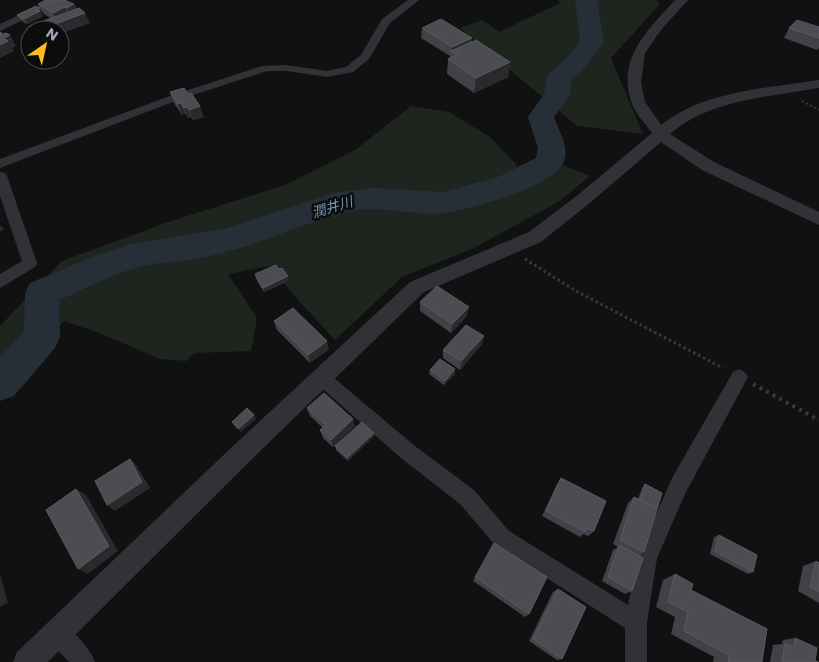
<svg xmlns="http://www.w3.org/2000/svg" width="819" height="662" viewBox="0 0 819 662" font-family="Poppins,'Noto Sans JP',sans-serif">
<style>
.green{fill:#1d251e}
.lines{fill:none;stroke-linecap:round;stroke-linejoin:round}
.river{fill:#262f37;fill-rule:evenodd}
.path-far2{stroke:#37393f;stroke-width:2;stroke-dasharray:2 2.5;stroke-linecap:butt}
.path-far1{stroke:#37393f;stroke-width:3;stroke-dasharray:2.5 3;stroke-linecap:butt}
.path{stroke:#37393f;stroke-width:4;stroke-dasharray:3 4.5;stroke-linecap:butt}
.minor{fill:#313238;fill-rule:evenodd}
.tertiary{fill:#313238;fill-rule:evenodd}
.wall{fill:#414247}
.shaded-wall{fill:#2a2a2d}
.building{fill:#4c4c53;stroke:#595a62}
.labels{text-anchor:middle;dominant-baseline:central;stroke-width:5;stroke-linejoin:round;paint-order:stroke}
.water-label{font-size:14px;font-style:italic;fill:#7493b3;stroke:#0c0c0d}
</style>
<rect width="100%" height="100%" fill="#111112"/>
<!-- green -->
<g class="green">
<polygon points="557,0 657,0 660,4 611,58 643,134 577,126 460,28 482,20 499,32 560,3"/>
<polygon points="411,106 449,112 490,137 517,165 513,182 560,164 590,176 560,201 474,248 402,277 335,340 298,300 270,266 228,274 257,318 251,351 194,353 187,361 160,359 99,333 64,321 0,393 0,326 62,261 168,222 285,185 355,150"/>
</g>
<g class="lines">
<!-- river -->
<path class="river" d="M575,0H597L604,42L582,71L572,79L570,95L554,117C561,137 575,154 556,172C535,191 459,214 431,214C404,213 378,206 352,211C312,219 275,238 237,249C218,254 200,259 181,261C169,262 156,263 143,266C114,273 87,288 59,300L60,337L55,348L14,396L0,401V357L24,332L25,293L30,283L94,256L132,244L227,228L338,192L373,188L443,192L498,177L536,158L538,148L528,117L544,94L547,77L551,72L564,61L580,41Z"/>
<!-- path-far2 -->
<polyline class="path-far2" points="802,101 819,110"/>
<!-- path-far1 -->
<polyline class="path-far1" points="525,259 576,291 723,368"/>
<!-- path -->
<polyline class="path" points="753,384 819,420"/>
<!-- minor -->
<g class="minor">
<polygon points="52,0 65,0 0,31 0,24"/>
<polygon points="408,0 419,0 390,23 369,59 353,72 327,77 286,71 267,71 178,100 0,168 0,159 170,96 262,66 286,65 327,71 346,67 361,55 382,19"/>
<polygon points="0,172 5,173 7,176 37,263 35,267 0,288 0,274 22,261 0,196"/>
<polygon points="739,369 745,372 748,377 686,492 657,558 647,622 647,662 625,662 625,628 495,545 460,504 401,458 316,383 313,378 316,373 322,370 328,373 415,446 474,490 509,531 628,605 637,558 672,478 733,372"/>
<path d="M58,623C73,629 89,647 95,662H69L50,642L47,634L50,626Z"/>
</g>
<!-- tertiary -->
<path class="tertiary" d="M675,0H688L661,30L645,53L641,83L645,102L661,125C703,91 768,88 819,80V88C769,97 710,99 670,134L714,162L819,212V225L702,170L661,142L591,202L541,242L424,292L250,461L48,662H13L17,652L234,445L410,282L529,232L579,194L652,133C645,123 634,112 631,101C617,57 649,29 675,0Z"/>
</g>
<!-- wall -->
<g class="wall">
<polygon points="38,4 74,4 77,9 90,23 60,30 46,30 41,22 51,18 44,14"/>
<polygon points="42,13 41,14 43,16 27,24 20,20 17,15"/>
<polygon points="819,27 819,48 817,50 784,38 789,28"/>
<polygon points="422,28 472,38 472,41 510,62 508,77 474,93 447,74 448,59 450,58 450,56 421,38"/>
<polygon points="170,92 204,117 193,120 191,117 188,118 185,113 182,115 174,103"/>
<polygon points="279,269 289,281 264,292 256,279 255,274"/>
<polygon points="420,302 467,316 451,333 420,311"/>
<polygon points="274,321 329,349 310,363 277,330"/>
<polygon points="484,336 482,344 460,370 443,358 443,350"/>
<polygon points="430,370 455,374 444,385 429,374"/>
<polygon points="307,408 355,426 333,447 323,438 320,430 323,428 310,416"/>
<polygon points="374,436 348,461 336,450 335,446"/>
<polygon points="561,478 594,531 588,536 583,534 580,537 542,516 557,484"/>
<polygon points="645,484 644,552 638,556 632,591 625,594 602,581 613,550 618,547 613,544 628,503 634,497 638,499 642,488"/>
<polygon points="719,535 753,572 748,574 710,554 714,537"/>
<polygon points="494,543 529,614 525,617 473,581"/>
<polygon points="816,561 819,563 819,603 798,591 803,566"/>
<polygon points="675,574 691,590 762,662 713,662 714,657 671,634 675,617 656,607 663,580"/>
<polygon points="558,589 562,659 557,660 529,641 553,592"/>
<polygon points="795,638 815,661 818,662 770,662 773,645 782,644 783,640"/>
</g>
<!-- shaded-wall -->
<g class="shaded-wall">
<polygon points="74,4 79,14 85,13 90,23 60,34 60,30 49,30 47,27 58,23 53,13 65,7 70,18 71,18 67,8"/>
<polygon points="40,8 42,13 41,14 43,16 27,24 24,19"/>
<polygon points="10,35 16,46 12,48 14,51 0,58 0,45 3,38"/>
<polygon points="472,38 471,48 452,52 452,47"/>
<polygon points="510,62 508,77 474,93 476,78"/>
<polygon points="181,103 185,113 182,115 178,104"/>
<polygon points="200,106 204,117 193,120 189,110"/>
<polygon points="187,107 191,117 188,118 184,108"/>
<polygon points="0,225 4,229 0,232"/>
<polygon points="288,276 289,281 264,292 263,288"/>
<polygon points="469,307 467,316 451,333 452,324"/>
<polygon points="484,336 482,344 460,370 461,361"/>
<polygon points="327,341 329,349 310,363 308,355"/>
<polygon points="455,369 455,374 444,385 445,381"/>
<polygon points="254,415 256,419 241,432 238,429"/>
<polygon points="353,419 355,426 333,447 331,440"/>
<polygon points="374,433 374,436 348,461 347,458"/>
<polygon points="130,459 137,466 150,488 115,511 107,505"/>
<polygon points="76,489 86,495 118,551 88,574 78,569"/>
<polygon points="0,577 1,577 8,603 0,607"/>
</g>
<!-- building -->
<g class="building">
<polygon points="46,0 64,0 74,4 67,8 65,7 53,13 38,4"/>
<polygon points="36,6 40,8 36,10 40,11 24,19 17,15"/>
<polygon points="79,8 85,13 47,27 41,22"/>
<polygon points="441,19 472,38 452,47 422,28"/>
<polygon points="797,20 819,27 819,38 789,28"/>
<polygon points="0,32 3,34 6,33 10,35 3,38 8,41 0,45"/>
<polygon points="476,40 510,62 476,78 448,59 457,55 451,51"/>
<polygon points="184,88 188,94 191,93 200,106 189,110 187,107 184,108 181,103 178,104 170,92"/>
<polygon points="276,265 279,269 282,268 288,276 263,288 255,274"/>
<polygon points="437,286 469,307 452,324 420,302"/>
<polygon points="293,308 327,341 308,355 274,321"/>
<polygon points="466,325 484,336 461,361 443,350"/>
<polygon points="440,359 455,369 445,381 430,370"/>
<polygon points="324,393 353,419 331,440 320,430 326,425 307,408"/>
<polygon points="247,408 254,415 238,429 232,422"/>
<polygon points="362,422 374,433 347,458 335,446"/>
<polygon points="130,459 142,482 107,505 95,481"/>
<polygon points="561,478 606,501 594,531 586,528 585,532 546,511"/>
<polygon points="645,484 662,493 657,509 640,500"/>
<polygon points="76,489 109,546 78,569 46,510"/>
<polygon points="634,497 657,509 644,552 620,540"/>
<polygon points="719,535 757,555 753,572 715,551"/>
<polygon points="494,543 547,577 529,614 475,577"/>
<polygon points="619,545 643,558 632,591 608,577"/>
<polygon points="816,561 819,563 819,592 810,587"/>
<polygon points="675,574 693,584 691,590 767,629 762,662 730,662 728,661 729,655 684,631 688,612 668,602"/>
<polygon points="558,589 586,607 562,659 533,639"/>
<polygon points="795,638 817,648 815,661 818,662 782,662 785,643 794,648"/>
</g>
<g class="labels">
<!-- water labels -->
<g class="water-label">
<text transform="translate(332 207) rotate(-17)">潤井川</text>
</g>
</g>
<!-- north arrow -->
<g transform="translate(45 45) rotate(34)"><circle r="24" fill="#0c0c0d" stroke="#484a50"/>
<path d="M0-4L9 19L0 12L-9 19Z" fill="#ffbd1c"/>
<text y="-8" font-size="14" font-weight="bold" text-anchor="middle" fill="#a1a6b4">N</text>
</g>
</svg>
